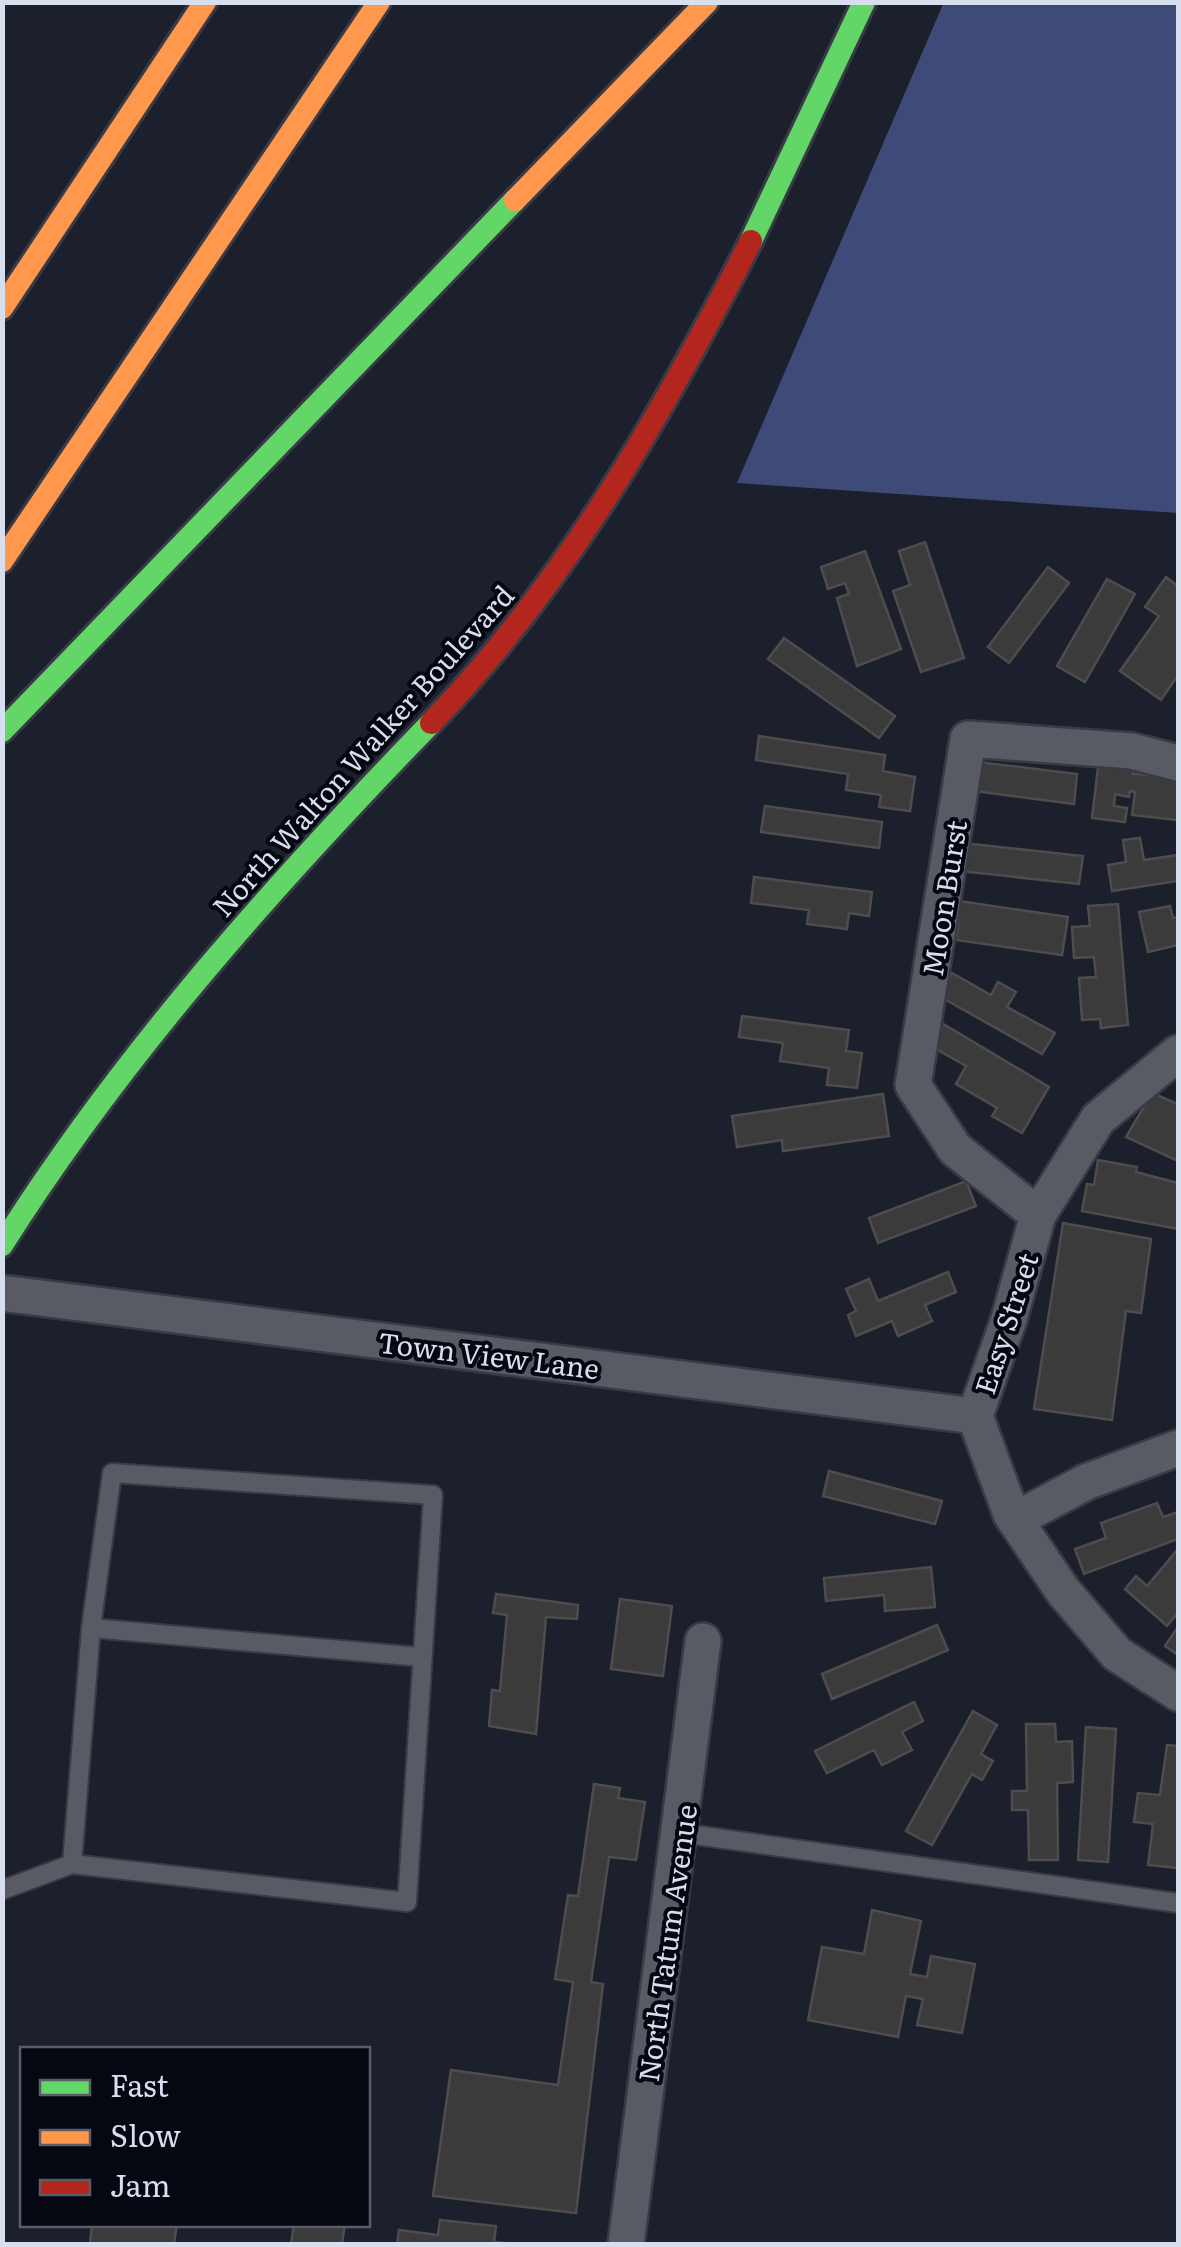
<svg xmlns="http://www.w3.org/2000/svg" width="1181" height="2247" viewBox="0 0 1181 2247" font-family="Literata,serif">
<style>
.forest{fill:#3e4b78}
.building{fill:#3b3b3b;stroke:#4e4c4c;stroke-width:2.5}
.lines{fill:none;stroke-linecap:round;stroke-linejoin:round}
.lane-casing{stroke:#383b46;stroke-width:22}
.street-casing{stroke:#383b46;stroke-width:40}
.fast-casing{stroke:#383b46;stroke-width:28}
.slow-casing{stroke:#383b46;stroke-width:28}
.jam-casing{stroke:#383b46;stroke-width:28}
.lane{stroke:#585b63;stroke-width:18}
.street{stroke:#585b63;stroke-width:35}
.fast{stroke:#63d668;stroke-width:22}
.slow{stroke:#ff974d;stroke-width:22}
.jam{stroke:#b3261e;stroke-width:22}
.labels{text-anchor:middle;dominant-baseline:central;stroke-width:8;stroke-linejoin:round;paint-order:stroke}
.street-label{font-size:28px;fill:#d7deee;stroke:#050711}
</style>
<rect width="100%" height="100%" fill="#1c202d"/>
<!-- forest -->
<polygon class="forest" points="944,2 1178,3 1178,513 737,483"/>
<!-- building -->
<g class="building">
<polygon points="925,542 964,658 921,672 893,591 910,585 899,551"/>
<polygon points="865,551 901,649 857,666 837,598 849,594 845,583 828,589 821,567"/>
<polygon points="1048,567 1069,583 1009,663 988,647"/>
<polygon points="1166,577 1178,586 1178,675 1161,700 1120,671 1159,616 1145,607"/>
<polygon points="1107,579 1135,594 1085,682 1057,666"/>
<polygon points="784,638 895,716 879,738 768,659"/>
<polygon points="759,736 885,755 883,771 915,777 910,811 879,807 881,795 846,790 848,774 756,760"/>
<polygon points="1109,753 1135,756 1133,774 1178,776 1178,820 1132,815 1135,792 1130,791 1129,797 1115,794 1114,806 1127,808 1125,822 1092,818 1098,767 1107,768"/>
<polygon points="978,762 1077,774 1074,804 974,791"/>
<polygon points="765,806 882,822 879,848 761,832"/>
<polygon points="1140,838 1144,860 1178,855 1178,881 1112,891 1108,865 1126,862 1123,840"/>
<polygon points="963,843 1083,856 1079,884 960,871"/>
<polygon points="754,877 872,892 869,916 849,913 847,929 807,924 809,910 751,903"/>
<polygon points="952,900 1068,917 1062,955 956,940 959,920 950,919"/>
<polygon points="1118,904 1128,1025 1101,1028 1100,1019 1082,1020 1079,978 1096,977 1094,957 1074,958 1072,927 1090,926 1088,906"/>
<polygon points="1170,906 1173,918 1178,917 1178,945 1148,952 1139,912"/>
<polygon points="952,973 991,995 998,982 1016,992 1007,1007 1055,1033 1042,1054 939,996"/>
<polygon points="742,1016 849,1030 846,1051 862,1053 857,1088 827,1085 829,1068 780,1061 783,1043 739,1037"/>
<polygon points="940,1022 1049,1087 1022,1133 992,1116 997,1108 956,1084 966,1066 927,1044"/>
<polygon points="1152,1093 1178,1104 1178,1161 1126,1137"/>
<polygon points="883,1094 889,1136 783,1151 782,1140 737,1147 732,1116"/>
<polygon points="1098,1160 1137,1167 1136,1172 1178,1183 1178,1229 1082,1211 1087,1184 1094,1185"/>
<polygon points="966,1181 976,1206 878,1243 869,1218"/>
<polygon points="1063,1223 1151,1239 1141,1313 1126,1311 1112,1420 1034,1409"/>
<polygon points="948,1272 956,1292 925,1305 932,1321 898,1336 892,1321 856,1336 848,1315 856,1311 846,1289 869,1279 878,1301"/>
<polygon points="829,1471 942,1501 935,1524 823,1496"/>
<polygon points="1157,1503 1163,1517 1178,1512 1178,1539 1084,1574 1075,1549 1106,1538 1101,1523"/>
<polygon points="1178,1549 1178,1613 1167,1626 1125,1589 1136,1576 1147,1586"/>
<polygon points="931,1567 935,1607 885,1611 884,1595 826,1601 824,1578"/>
<polygon points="496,1594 578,1605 577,1619 546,1617 536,1734 489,1726 492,1690 500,1691 507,1615 493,1613"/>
<polygon points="620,1599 672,1606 663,1676 611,1669"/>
<polygon points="937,1625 948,1650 832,1699 822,1674"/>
<polygon points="1178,1627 1178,1655 1165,1646"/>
<polygon points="914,1702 923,1721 902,1732 912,1750 882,1765 874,1750 827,1773 815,1751"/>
<polygon points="973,1711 997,1725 981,1754 993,1761 982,1780 972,1774 932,1845 906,1831"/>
<polygon points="1026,1724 1055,1724 1056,1742 1072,1741 1073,1782 1057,1783 1058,1860 1029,1860 1028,1810 1012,1810 1012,1791 1027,1791"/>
<polygon points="1086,1727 1116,1729 1108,1862 1078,1860"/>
<polygon points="1167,1745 1178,1746 1178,1868 1148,1865 1153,1824 1134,1822 1138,1793 1160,1795"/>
<polygon points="594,1784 620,1788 618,1798 645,1802 636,1860 609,1857 591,1982 603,1984 576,2213 433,2196 451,2070 558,2085 573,1982 555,1979 568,1895 578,1896"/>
<polygon points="872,1910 921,1921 910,1974 927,1977 931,1956 975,1964 962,2033 917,2025 923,1999 906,1996 898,2037 808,2020 822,1947 864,1954"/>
<polygon points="440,2220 496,2226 494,2242 515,2244 397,2244 399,2230 438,2235"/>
<polygon points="92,2224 177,2224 174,2244 90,2244"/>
<polygon points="294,2224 345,2224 342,2244 291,2244"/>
</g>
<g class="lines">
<!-- lane casing -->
<g class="lane-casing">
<g id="lane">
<polyline points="91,1628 421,1657"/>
<polyline points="681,1833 1178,1903"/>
<polyline points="2,1890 72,1864 407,1902 433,1495 112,1473 91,1628 72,1864"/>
</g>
</g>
<!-- street casing -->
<g class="street-casing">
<g id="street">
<polyline points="1178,1053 1098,1119 1038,1215 1009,1319 975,1416 1011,1514 1063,1591 1117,1654 1178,1693"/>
<polyline points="1038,1215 955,1149 913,1085 968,739 1132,751 1178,763"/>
<polyline points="2,1293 975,1416"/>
<polyline points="1015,1520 1086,1482 1178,1448"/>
<polyline points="626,2244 703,1641"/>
</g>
</g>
<!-- fast casing -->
<g class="fast-casing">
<g id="fast">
<polyline points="751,241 864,2"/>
<polyline points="2,731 515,200"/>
<path d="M2,1245C123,1054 274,885 431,723"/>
</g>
</g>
<!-- slow casing -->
<g class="slow-casing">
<g id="slow">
<polyline points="515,200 707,2"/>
<polyline points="2,308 205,2"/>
<polyline points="2,561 379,2"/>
</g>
</g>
<!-- jam casing -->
<g class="jam-casing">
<path id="jam" d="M431,723C567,582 662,414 751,241"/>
</g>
<!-- lane -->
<use href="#lane" class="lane"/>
<!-- street -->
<use href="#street" class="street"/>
<!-- fast -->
<use href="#fast" class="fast"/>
<!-- slow -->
<use href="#slow" class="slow"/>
<!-- jam -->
<use href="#jam" class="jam"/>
</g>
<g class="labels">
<!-- street labels -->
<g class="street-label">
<text transform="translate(362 750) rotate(-48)">North Walton Walker Boulevard</text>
<text transform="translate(943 898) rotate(-81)">Moon Burst</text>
<text transform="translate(1005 1323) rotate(-72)">Easy Street</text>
<text transform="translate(489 1354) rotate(7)">Town View Lane</text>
<text transform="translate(666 1943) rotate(-82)">North Tatum Avenue</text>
</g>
</g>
<!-- border -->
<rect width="1181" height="2247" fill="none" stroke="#d7deee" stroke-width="10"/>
<!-- legend -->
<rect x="20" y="2047" width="350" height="180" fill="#050711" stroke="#595d69" stroke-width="2.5"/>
<rect x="40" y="2080" width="50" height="15" fill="#63d668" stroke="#595d69" stroke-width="2.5"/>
<text x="110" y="2097" font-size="30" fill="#d7deee">Fast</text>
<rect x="40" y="2130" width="50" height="15" fill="#ff974d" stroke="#595d69" stroke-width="2.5"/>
<text x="110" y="2147" font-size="30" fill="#d7deee">Slow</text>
<rect x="40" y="2180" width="50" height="15" fill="#b3261e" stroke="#595d69" stroke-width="2.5"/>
<text x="110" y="2197" font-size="30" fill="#d7deee">Jam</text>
</svg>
